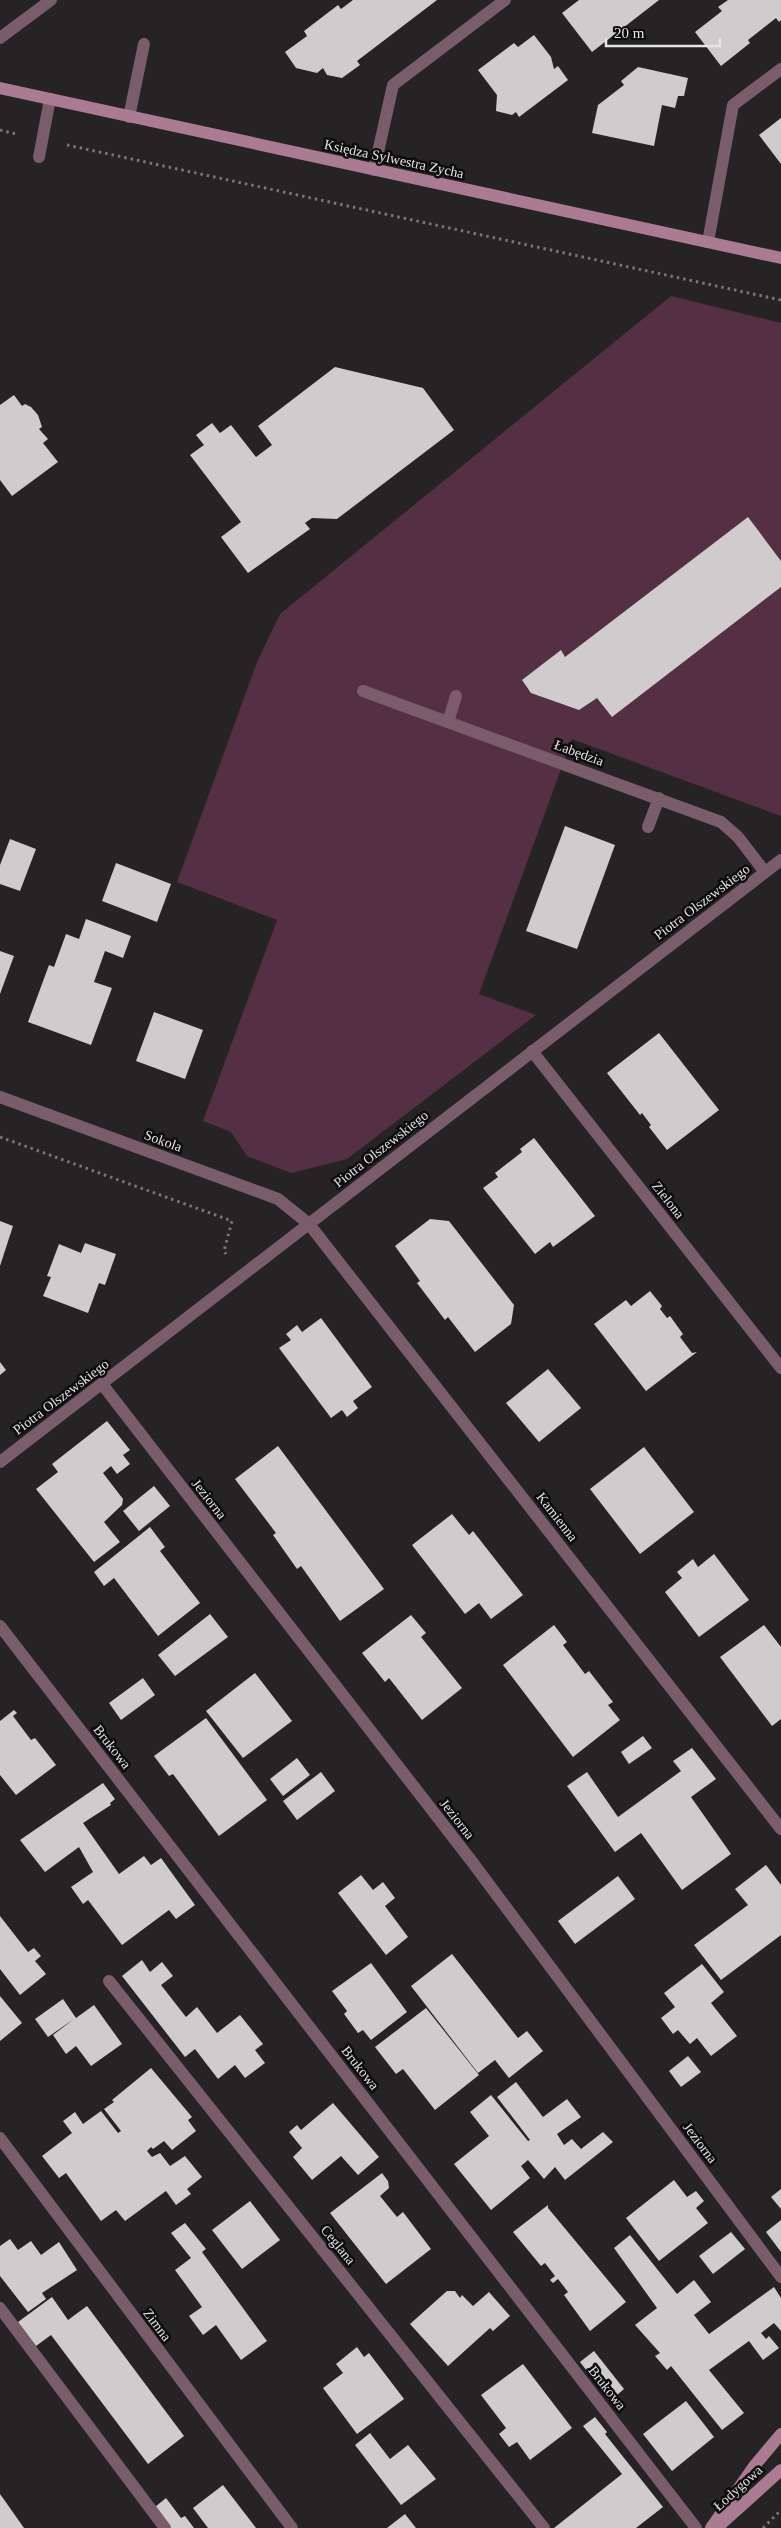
<svg xmlns="http://www.w3.org/2000/svg" width="781" height="2528" viewBox="0 0 781 2528" font-family="'Times New Roman',serif">
<style>
.green{fill:#552f44}
.building{fill:#d0ccce}
.lines{fill:none;stroke-linecap:round;stroke-linejoin:round}
.path{stroke:#787677;stroke-width:3;stroke-dasharray:2.5 4;stroke-linecap:butt}
.lane{stroke:#7a5c6b;stroke-width:12}
.street{stroke:#7a5c6b;stroke-width:12}
.secondary{stroke:#ab7b94;stroke-width:12}
.labels{text-anchor:middle;dominant-baseline:central;stroke-width:5;stroke-linejoin:round;paint-order:stroke}
.street-label{font-size:14px;fill:#e6e4e5;stroke:#0d0c0d}
</style>
<rect width="100%" height="100%" fill="#252324"/>
<!-- green -->
<polygon class="green" points="671,296 781,323 781,816 572,739 479,994 536,1015 347,1159 291,1173 247,1156 231,1132 203,1121 277,920 177,882 257,662 280,614"/>
<!-- building -->
<g class="building">
<polygon points="353,0 437,0 357,61 360,65 342,78 327,75 323,68 317,73 296,68 285,52 307,36 304,31 338,5 341,9"/>
<polygon points="579,0 659,0 592,52 562,13"/>
<polygon points="728,0 781,0 781,20 779,22 776,18 748,40 750,43 721,66 695,32 722,11 718,7"/>
<polygon points="534,35 551,57 554,69 558,66 568,80 519,117 516,112 512,115 496,111 497,95 478,70 514,43 518,47"/>
<polygon points="638,67 688,78 684,96 678,96 675,108 662,105 654,146 592,133 598,105 624,85 621,81"/>
<polygon points="781,118 781,164 759,135"/>
<polygon points="335,367 423,388 454,430 337,519 312,518 305,523 310,529 248,573 221,537 241,522 190,455 204,445 196,435 212,423 220,433 231,425 256,457 272,445 258,426"/>
<polygon points="14,395 22,406 25,404 31,407 38,415 42,427 39,429 48,439 43,443 58,462 12,496 0,480 0,405"/>
<polygon points="748,517 781,561 781,587 612,717 597,698 579,710 531,693 522,680 561,650 565,657"/>
<polygon points="565,826 615,845 577,949 526,931"/>
<polygon points="10,839 36,849 20,891 0,884 0,865"/>
<polygon points="116,863 171,884 157,922 102,901"/>
<polygon points="86,919 131,936 123,958 105,951 94,982 112,988 91,1045 28,1022 49,965 54,967 66,934 79,939"/>
<polygon points="0,951 14,956 0,994"/>
<polygon points="154,1012 203,1030 185,1079 136,1061"/>
<polygon points="659,1033 719,1110 667,1150 649,1127 651,1125 642,1113 640,1115 607,1073"/>
<polygon points="534,1138 595,1216 553,1247 550,1242 535,1254 483,1188 498,1177 495,1173 522,1152 520,1149"/>
<polygon points="430,1219 449,1221 514,1305 511,1324 475,1352 448,1317 445,1320 417,1283 420,1281 395,1246"/>
<polygon points="0,1221 13,1226 0,1266"/>
<polygon points="85,1243 116,1254 105,1285 99,1283 88,1313 43,1296 51,1277 47,1276 59,1244 81,1253"/>
<polygon points="650,1291 662,1306 660,1309 667,1318 670,1316 683,1334 680,1337 692,1353 697,1352 646,1391 594,1324 626,1300 631,1306"/>
<polygon points="321,1318 372,1387 353,1401 358,1408 347,1417 342,1410 331,1418 279,1348 291,1340 286,1334 297,1325 302,1332"/>
<polygon points="0,1362 6,1370 0,1375"/>
<polygon points="548,1369 581,1408 539,1442 506,1403"/>
<polygon points="107,1421 130,1450 123,1455 130,1464 117,1474 111,1466 103,1473 123,1499 122,1505 104,1522 120,1542 94,1562 36,1489 58,1472 52,1464"/>
<polygon points="278,1446 384,1589 340,1621 301,1566 297,1569 273,1535 276,1533 235,1479"/>
<polygon points="644,1447 694,1512 640,1554 590,1489"/>
<polygon points="154,1486 170,1506 139,1531 123,1511"/>
<polygon points="452,1514 469,1535 473,1531 523,1595 491,1619 479,1603 465,1614 412,1545"/>
<polygon points="150,1527 165,1547 160,1551 200,1603 158,1636 114,1578 104,1586 94,1572"/>
<polygon points="714,1554 749,1600 699,1637 665,1592 682,1578 677,1572 693,1559 698,1567"/>
<polygon points="210,1614 228,1637 175,1676 158,1655"/>
<polygon points="411,1615 426,1633 421,1637 462,1688 422,1720 389,1678 385,1682 362,1653"/>
<polygon points="554,1625 567,1642 563,1645 585,1674 589,1671 613,1702 608,1705 620,1720 573,1757 503,1665"/>
<polygon points="764,1625 781,1647 781,1719 772,1726 720,1657"/>
<polygon points="255,1673 292,1721 243,1758 206,1711"/>
<polygon points="143,1678 155,1695 121,1720 109,1703"/>
<polygon points="14,1710 17,1713 13,1716 31,1740 35,1738 56,1765 16,1795 0,1775 0,1721"/>
<polygon points="206,1718 267,1800 219,1836 173,1774 169,1776 154,1756"/>
<polygon points="643,1736 652,1748 629,1764 621,1752"/>
<polygon points="692,1748 716,1779 691,1797 731,1854 682,1890 641,1833 615,1852 567,1786 587,1772 618,1817 681,1771 673,1761"/>
<polygon points="297,1758 310,1775 283,1796 270,1779"/>
<polygon points="321,1772 335,1791 297,1820 283,1801"/>
<polygon points="103,1783 115,1799 110,1803 111,1805 83,1823 119,1874 144,1856 151,1865 161,1858 195,1905 176,1919 169,1910 122,1945 88,1900 83,1904 71,1887 93,1872 79,1847 45,1872 20,1840"/>
<polygon points="766,1865 781,1885 781,1935 721,1980 694,1945 748,1905 735,1889"/>
<polygon points="361,1875 373,1890 383,1882 395,1898 385,1906 408,1937 386,1955 338,1893"/>
<polygon points="618,1876 635,1899 575,1944 558,1921"/>
<polygon points="0,1916 28,1952 34,1948 41,1956 35,1961 46,1974 20,1995 0,1969"/>
<polygon points="452,1954 518,2038 527,2031 543,2051 509,2078 495,2060 478,2073 411,1986"/>
<polygon points="142,1960 150,1972 162,1962 173,1976 161,1985 186,2017 197,2007 217,2033 240,2015 263,2044 255,2050 265,2063 245,2078 235,2065 218,2079 195,2049 185,2057 122,1976"/>
<polygon points="371,1963 407,2012 371,2040 363,2030 358,2033 344,2014 347,2011 332,1991"/>
<polygon points="702,1964 724,1992 711,2003 737,2036 711,2056 697,2038 690,2044 678,2030 673,2034 661,2018 675,2007 664,1993"/>
<polygon points="0,1996 22,2023 0,2041"/>
<polygon points="63,1999 76,2018 94,2005 122,2044 91,2066 76,2046 66,2054 53,2035 74,2019 48,2037 35,2019"/>
<polygon points="426,2008 479,2075 435,2110 403,2069 396,2074 375,2047"/>
<polygon points="688,2056 701,2072 681,2087 669,2071"/>
<polygon points="151,2068 192,2117 188,2120 196,2131 172,2150 164,2141 153,2149 151,2147 147,2151 152,2157 160,2153 170,2166 185,2156 202,2177 187,2189 191,2194 176,2205 166,2191 125,2221 116,2210 101,2221 66,2173 59,2178 42,2156 72,2133 63,2121 75,2112 83,2124 101,2111 118,2133 121,2131 104,2109 114,2102 112,2100"/>
<polygon points="516,2082 543,2117 567,2099 581,2117 557,2134 564,2145 572,2139 581,2149 603,2132 613,2142 565,2180 555,2167 544,2179 528,2160 521,2166 530,2178 491,2210 454,2164 489,2136 470,2112 491,2095 528,2141 530,2140 497,2097"/>
<polygon points="333,2103 379,2157 358,2175 341,2156 312,2180 293,2157 302,2148 289,2132 297,2125 301,2130"/>
<polygon points="382,2173 388,2181 389,2188 380,2196 397,2217 403,2212 431,2249 386,2284 330,2213"/>
<polygon points="674,2180 687,2197 696,2191 704,2201 696,2208 708,2223 659,2261 626,2218"/>
<polygon points="781,2189 781,2209 771,2197"/>
<polygon points="250,2201 280,2240 242,2269 212,2230"/>
<polygon points="548,2205 548,2208 626,2302 590,2331 564,2295 568,2292 558,2279 553,2283 550,2280 555,2276 545,2263 541,2266 513,2232"/>
<polygon points="781,2220 781,2252 766,2232"/>
<polygon points="185,2223 206,2249 202,2252 267,2341 241,2360 216,2325 203,2335 189,2316 202,2307 175,2270 191,2258 171,2233"/>
<polygon points="731,2232 745,2249 713,2274 699,2256"/>
<polygon points="630,2235 677,2294 694,2280 711,2302 694,2315 709,2334 774,2287 781,2298 781,2331 774,2323 761,2333 766,2339 769,2336 779,2348 763,2360 749,2341 709,2370 744,2413 722,2430 671,2366 667,2370 655,2356 660,2353 635,2325 657,2308 614,2248"/>
<polygon points="10,2239 18,2250 31,2241 41,2255 59,2242 77,2270 42,2293 46,2299 28,2312 0,2276 0,2246"/>
<polygon points="447,2291 455,2291 460,2298 462,2295 473,2306 489,2292 510,2316 493,2331 490,2328 448,2366 410,2324"/>
<polygon points="52,2297 68,2320 87,2306 184,2436 148,2464 51,2335 36,2346 18,2322"/>
<polygon points="357,2347 364,2357 369,2353 404,2399 357,2434 323,2388 343,2373 336,2364"/>
<polygon points="594,2351 624,2389 610,2401 580,2362"/>
<polygon points="523,2364 572,2428 530,2460 517,2442 509,2447 499,2434 506,2428 481,2395"/>
<polygon points="686,2401 714,2437 672,2471 643,2434"/>
<polygon points="595,2417 607,2432 605,2434 663,2507 636,2528 554,2528 622,2474 583,2426"/>
<polygon points="370,2433 390,2459 408,2445 436,2479 401,2505 355,2445"/>
<polygon points="223,2485 253,2524 256,2528 208,2528 193,2508"/>
<polygon points="0,2494 5,2501 24,2528 0,2528"/>
<polygon points="166,2498 181,2518 185,2516 194,2528 170,2528 155,2507"/>
<polygon points="405,2514 416,2528 387,2528"/>
</g>
<g class="lines">
<!-- path -->
<g class="path">
<polyline points="0,130 16,134"/>
<polyline points="67,145 781,300"/>
<polyline points="0,1137 232,1221 224,1251 226,1254"/>
<polyline points="763,2528 781,2510"/>
</g>
<!-- lane -->
<g class="lane">
<polyline points="0,38 51,0"/>
<polyline points="129,117 144,44"/>
<polyline points="39,157 50,99"/>
<polyline points="374,170 393,85 505,0"/>
<polyline points="708,242 733,105 781,69"/>
<polyline points="448,722 456,696"/>
<polyline points="648,827 659,798"/>
<polyline points="0,2308 165,2528"/>
</g>
<!-- street -->
<g class="street">
<polyline points="363,691 721,822 738,837 765,872"/>
<polyline points="532,1051 781,1368"/>
<polyline points="0,1097 278,1199 309,1224 781,1829"/>
<polyline points="102,1384 473,1863 781,2277"/>
<polyline points="0,1462 781,860"/>
<polyline points="0,1626 696,2528"/>
<polyline points="109,1981 544,2528"/>
<polyline points="0,2138 292,2528"/>
</g>
<!-- secondary -->
<g class="secondary">
<polyline points="0,88 781,258"/>
<polyline points="720,2525 781,2470"/>
<polyline points="711,2528 755,2465 781,2434"/>
</g>
</g>
<g class="labels">
<!-- street labels -->
<g class="street-label">
<text transform="translate(394 159) rotate(12)">Księdza Sylwestra Zycha</text>
<text transform="translate(579 753) rotate(20)">Łabędzia</text>
<text transform="translate(702 902) rotate(-37)">Piotra Olszewskiego</text>
<text transform="translate(163 1141) rotate(20)">Sokola</text>
<text transform="translate(381 1149) rotate(-38)">Piotra Olszewskiego</text>
<text transform="translate(668 1200) rotate(52)">Zielona</text>
<text transform="translate(61 1397) rotate(-37)">Piotra Olszewskiego</text>
<text transform="translate(209 1499) rotate(52)">Jeziorna</text>
<text transform="translate(557 1517) rotate(52)">Kamienna</text>
<text transform="translate(112 1747) rotate(52)">Brukowa</text>
<text transform="translate(457 1819) rotate(52)">Jeziorna</text>
<text transform="translate(360 2068) rotate(52)">Brukowa</text>
<text transform="translate(700 2143) rotate(53)">Jeziorna</text>
<text transform="translate(338 2245) rotate(51)">Ceglana</text>
<text transform="translate(157 2325) rotate(53)">Zimna</text>
<text transform="translate(607 2388) rotate(52)">Brukowa</text>
<text transform="translate(738 2488) rotate(-42)">Łodygowa</text>
</g>
</g>
<!-- scale -->
<path d="M606 38v8h114v-8" fill="none" stroke="#e6e4e5" stroke-width="2.5"/>
<text x="614" y="38" font-size="15" fill="#e6e4e5" stroke="#0d0c0d" stroke-width="4" paint-order="stroke">20 m</text>
</svg>
